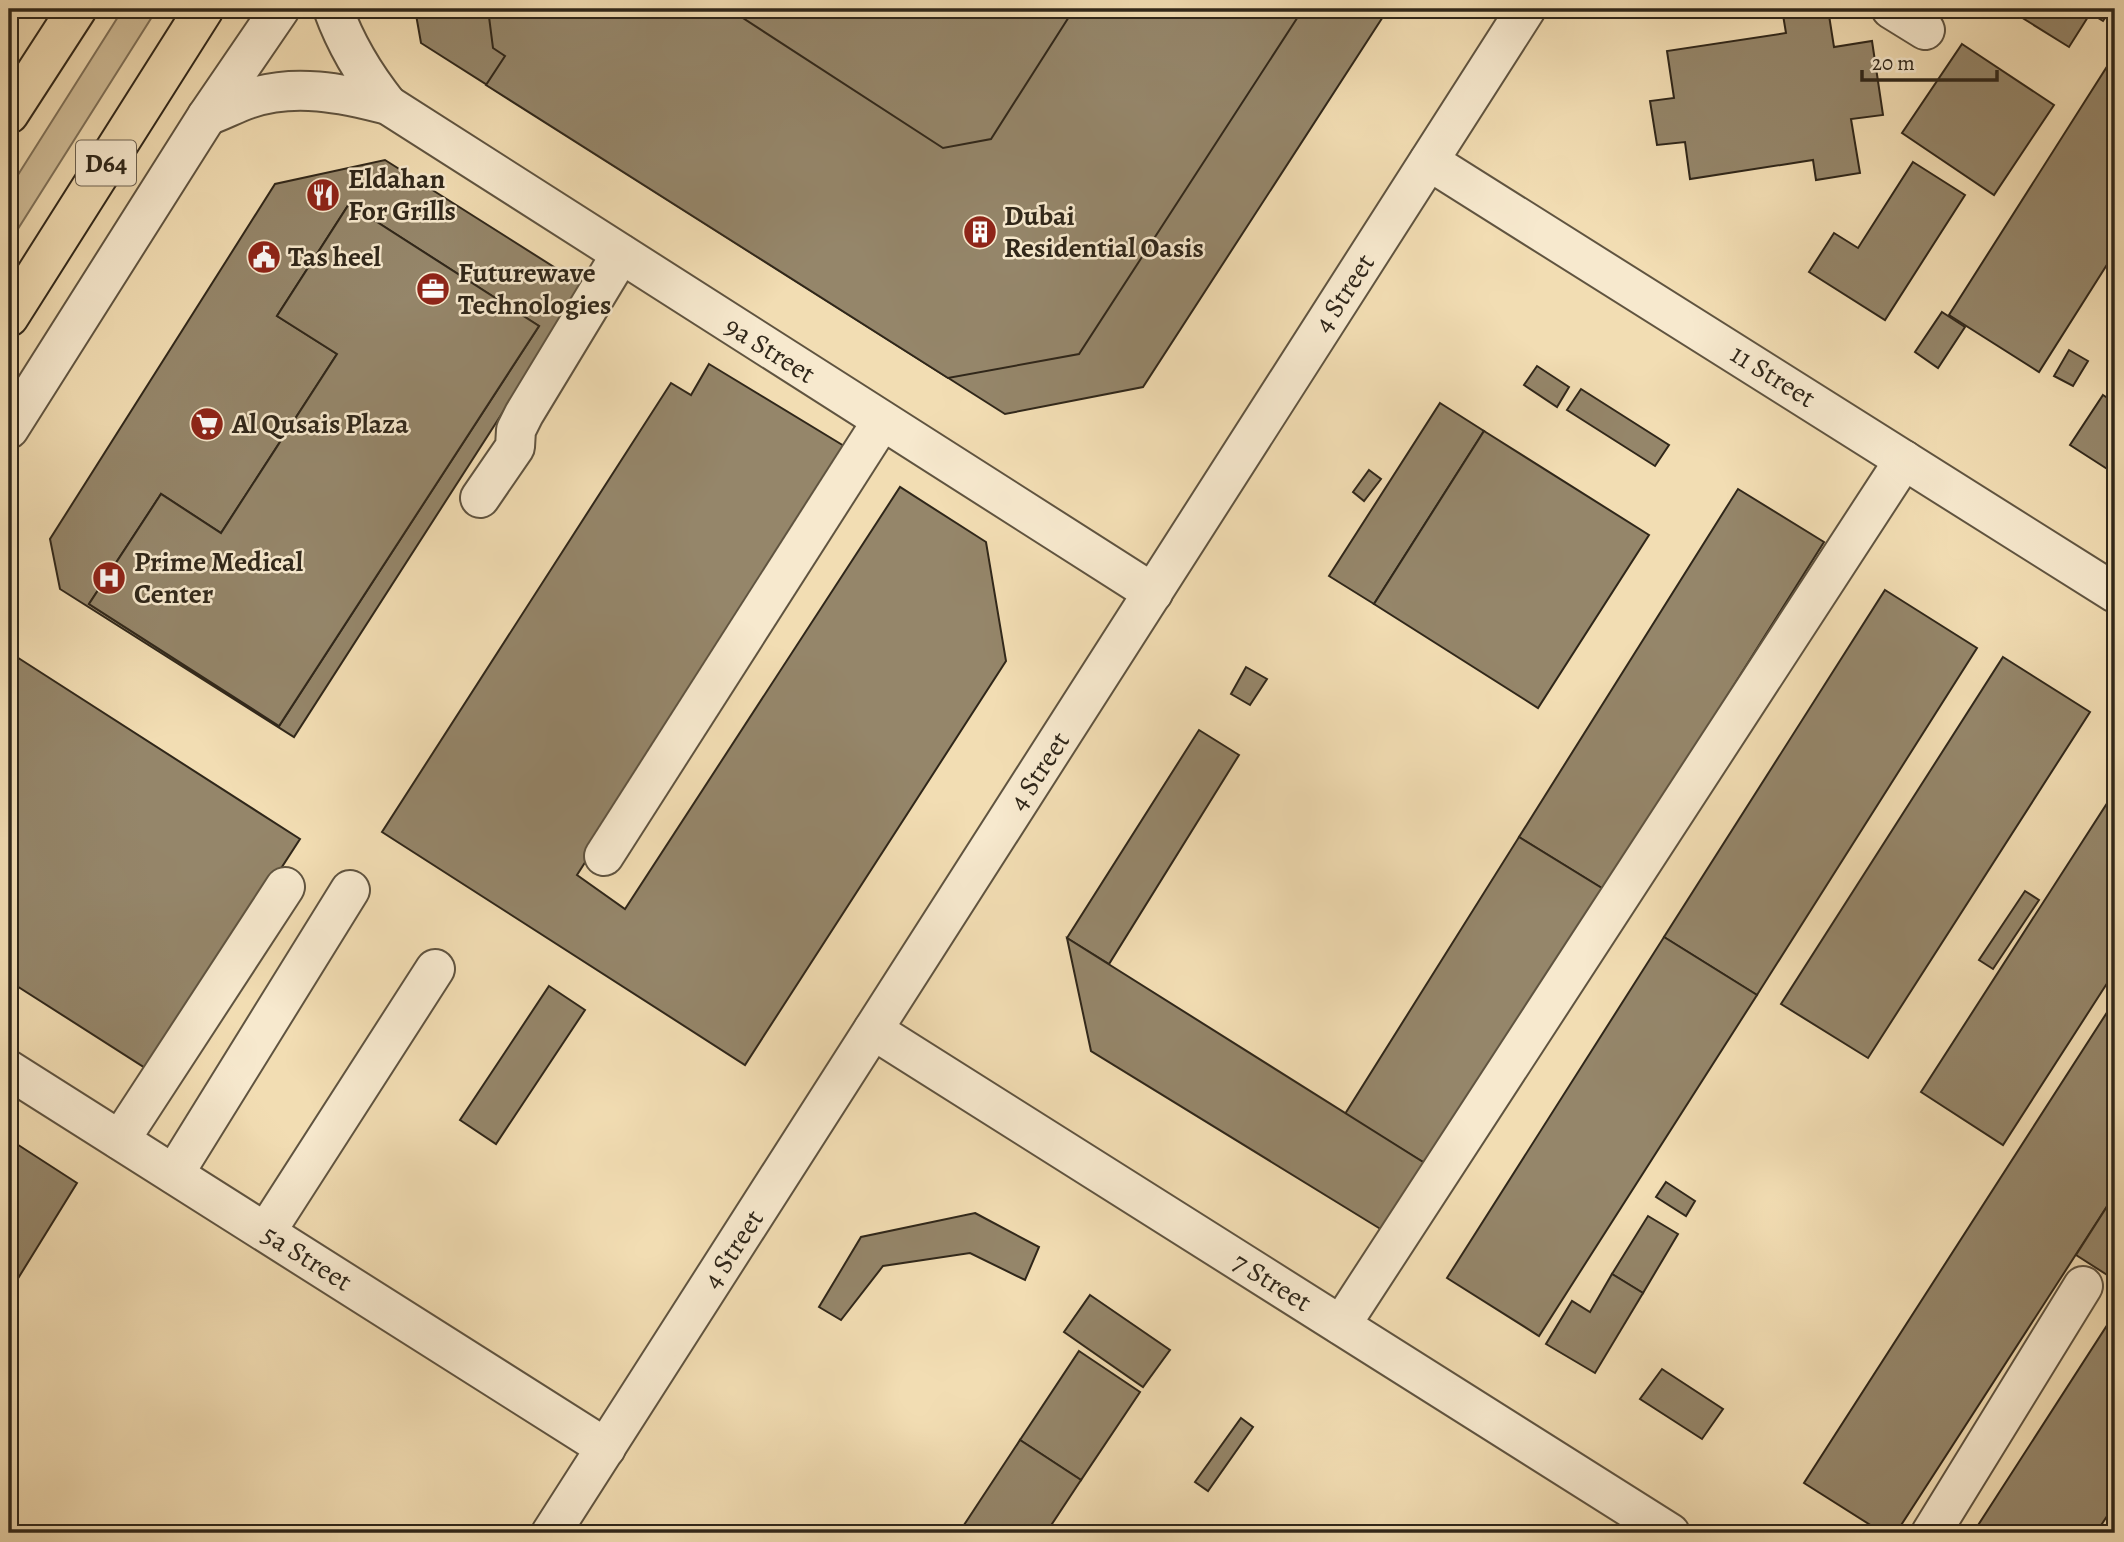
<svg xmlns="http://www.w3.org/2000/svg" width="2124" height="1542" viewBox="0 0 2124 1542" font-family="Alegreya,serif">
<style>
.green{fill:#d1be99;stroke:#80725a;stroke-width:2}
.building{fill:#95866a;stroke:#30271a;stroke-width:2;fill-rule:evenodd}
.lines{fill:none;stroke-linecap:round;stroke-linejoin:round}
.minor-casing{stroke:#605440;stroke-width:42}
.major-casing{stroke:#30271a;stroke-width:42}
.minor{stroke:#f7e9ce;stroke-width:38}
.major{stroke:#f2ddb3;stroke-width:38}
.labels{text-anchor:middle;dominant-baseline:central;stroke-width:5;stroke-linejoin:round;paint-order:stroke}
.shield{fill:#f7e9ce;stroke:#6c6150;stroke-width:2}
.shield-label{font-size:26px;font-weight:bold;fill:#30271a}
.poi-label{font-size:28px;font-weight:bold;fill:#30271a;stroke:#f7e9ce;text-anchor:start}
.street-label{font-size:28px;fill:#30271a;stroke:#f7e9ce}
</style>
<rect width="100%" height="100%" fill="#f2ddb3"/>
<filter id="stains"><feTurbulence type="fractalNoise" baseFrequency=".00286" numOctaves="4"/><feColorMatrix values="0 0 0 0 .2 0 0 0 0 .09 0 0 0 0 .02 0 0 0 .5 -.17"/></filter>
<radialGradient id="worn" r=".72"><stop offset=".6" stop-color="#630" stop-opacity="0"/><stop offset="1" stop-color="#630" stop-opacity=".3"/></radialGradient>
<!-- green -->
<polygon class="green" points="123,9 157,9 9,243 9,189"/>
<!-- building -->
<g class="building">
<polygon points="415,9 1388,9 1143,387 1005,414 421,43"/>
<polygon points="488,9 729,9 943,148 991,139 1074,9 1303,9 1079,354 948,378 486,85 505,56 493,48"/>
<polygon points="1782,9 1828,9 1834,47 1872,41 1883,115 1851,119 1860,173 1816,180 1813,160 1690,179 1685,142 1657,145 1650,101 1674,98 1667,51 1786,33"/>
<polygon points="2008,9 2093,9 2069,47"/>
<polygon points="2093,9 2111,9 2103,21 2090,13"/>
<polygon points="1962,44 2054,105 1994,195 1902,133"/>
<polygon points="2115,54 2115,252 2039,372 1949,315"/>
<path d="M385,160L584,286L294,737L60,589L50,539L275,184ZM349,204L539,326L279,726L89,604L161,494L221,533L337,354L277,316Z"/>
<polygon points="1913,162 1965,195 1885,320 1809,272 1834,233 1858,248"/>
<polygon points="349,204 539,326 279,726 89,604 161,494 221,533 337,354 277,316"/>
<polygon points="1942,312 1965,327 1938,368 1915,352"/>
<polygon points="2069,350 2088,361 2073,386 2054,376"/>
<polygon points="709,364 849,449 577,875 625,909 900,487 986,542 1006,661 745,1065 382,832 671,383 691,395"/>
<polygon points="1537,366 1569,387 1557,407 1524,385"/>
<polygon points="1581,389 1669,445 1655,466 1567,410"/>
<polygon points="2103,395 2115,403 2115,474 2070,445"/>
<polygon points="1440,403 1484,431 1374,604 1329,576"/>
<polygon points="1484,431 1649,535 1538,708 1374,604"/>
<polygon points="1369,470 1381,479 1364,501 1353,492"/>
<polygon points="1738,489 1824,542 1605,890 1519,837"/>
<polygon points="1885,590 1977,648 1757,995 1664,937"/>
<polygon points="9,652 300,839 150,1071 9,981"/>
<polygon points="2003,657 2090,712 1868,1058 1781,1004"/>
<polygon points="1246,667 1267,679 1250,705 1231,694"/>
<polygon points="1199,730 1239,755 1109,964 1067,938"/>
<polygon points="2115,791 2115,971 2003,1145 1921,1092"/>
<polygon points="1519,837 1605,890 1431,1167 1345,1114"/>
<polygon points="2025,891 2039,900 1993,969 1979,960"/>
<polygon points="1664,937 1757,995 1539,1336 1447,1278"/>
<polygon points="1067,938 1431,1167 1387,1233 1091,1051"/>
<polygon points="549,986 585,1010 496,1144 460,1120"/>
<polygon points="2115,1000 2115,1194 1896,1533 1883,1533 1804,1483"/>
<polygon points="9,1139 77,1183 9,1293"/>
<polygon points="1666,1182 1695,1201 1686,1216 1656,1197"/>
<polygon points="2115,1194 2115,1280 2076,1255"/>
<polygon points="975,1213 1039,1247 1025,1280 970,1253 883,1266 841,1320 819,1307 861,1237"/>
<polygon points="1648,1216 1678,1234 1643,1293 1612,1274"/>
<polygon points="1612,1274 1643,1293 1595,1373 1546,1344 1572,1301 1590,1312"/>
<polygon points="1090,1295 1170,1350 1143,1387 1064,1332"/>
<polygon points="2115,1313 2115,1504 2096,1533 1973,1533"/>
<polygon points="1079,1351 1140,1392 1081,1480 1020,1440"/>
<polygon points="1662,1369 1723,1409 1702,1439 1640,1399"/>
<polygon points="1241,1418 1253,1427 1208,1491 1195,1482"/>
<polygon points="1020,1440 1081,1480 1046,1533 976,1533 964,1525"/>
</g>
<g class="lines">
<!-- minor casing -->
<g class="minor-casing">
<g id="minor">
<path d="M333,9C346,45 364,75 388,105"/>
<polyline points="1891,9 1925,30"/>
<path d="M207,116C221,111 234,104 248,99C294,83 343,93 388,105L1153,593"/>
<polyline points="1429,161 2115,593"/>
<polyline points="9,429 207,116 280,9"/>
<polyline points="480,498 515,447 516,430 524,414 621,254"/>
<polyline points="604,856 882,421"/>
<polyline points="873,1030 1670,1533"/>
<polyline points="9,1070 606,1448"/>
<polyline points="120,1140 285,887"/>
<polyline points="174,1174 350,890"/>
<polyline points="266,1232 435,969"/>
<polyline points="1341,1325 1904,460"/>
<polyline points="551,1533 1526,9"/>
<polyline points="1931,1533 2083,1286"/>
</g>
</g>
<!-- major casing -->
<g class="major-casing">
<g id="major">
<polyline points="9,114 77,9"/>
<polyline points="9,317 204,9"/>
</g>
</g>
<!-- minor -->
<use href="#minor" class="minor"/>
<!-- major -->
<use href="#major" class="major"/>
</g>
<!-- icons -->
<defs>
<g id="restaurant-disc" transform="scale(1.75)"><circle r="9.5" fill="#8f2418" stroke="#f7e9ce"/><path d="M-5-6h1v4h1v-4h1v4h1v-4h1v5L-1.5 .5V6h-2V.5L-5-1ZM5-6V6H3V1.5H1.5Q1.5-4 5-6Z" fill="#fff"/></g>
<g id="building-disc" transform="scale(1.75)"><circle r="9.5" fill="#8f2418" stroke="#f7e9ce"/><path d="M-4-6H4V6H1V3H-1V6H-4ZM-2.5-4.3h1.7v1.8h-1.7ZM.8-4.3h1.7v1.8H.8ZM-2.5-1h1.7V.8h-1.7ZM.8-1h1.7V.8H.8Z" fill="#fff"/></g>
<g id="civic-disc" transform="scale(1.75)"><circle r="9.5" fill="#8f2418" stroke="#f7e9ce"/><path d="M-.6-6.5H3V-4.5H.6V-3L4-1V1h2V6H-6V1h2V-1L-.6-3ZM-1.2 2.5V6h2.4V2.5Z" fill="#fff"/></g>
<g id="office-disc" transform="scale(1.75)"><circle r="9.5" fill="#8f2418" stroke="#f7e9ce"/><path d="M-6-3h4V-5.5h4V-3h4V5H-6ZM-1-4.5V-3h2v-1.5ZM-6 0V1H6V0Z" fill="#fff"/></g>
<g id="supermarket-disc" transform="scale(1.75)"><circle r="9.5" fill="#8f2418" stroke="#f7e9ce"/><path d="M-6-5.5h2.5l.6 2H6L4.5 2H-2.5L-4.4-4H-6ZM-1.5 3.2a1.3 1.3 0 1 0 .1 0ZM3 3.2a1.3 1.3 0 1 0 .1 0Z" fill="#fff"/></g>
<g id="hospital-disc" transform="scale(1.75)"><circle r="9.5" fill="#8f2418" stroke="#f7e9ce"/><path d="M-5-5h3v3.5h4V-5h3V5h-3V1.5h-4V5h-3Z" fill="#fff"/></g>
</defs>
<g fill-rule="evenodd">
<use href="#restaurant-disc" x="323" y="195"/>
<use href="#building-disc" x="980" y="232"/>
<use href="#civic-disc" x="264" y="257"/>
<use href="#office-disc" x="433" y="289"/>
<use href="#supermarket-disc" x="207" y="424"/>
<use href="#hospital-disc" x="109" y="578"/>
</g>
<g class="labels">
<!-- shield labels -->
<rect class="shield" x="76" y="140.5" width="60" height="45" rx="5"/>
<g class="shield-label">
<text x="106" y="163">D64</text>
</g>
<!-- poi labels -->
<g class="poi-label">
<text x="348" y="179">Eldahan<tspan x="348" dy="32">For Grills</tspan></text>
<text x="1004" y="216">Dubai<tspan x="1004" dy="32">Residential Oasis</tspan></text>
<text x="288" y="257">Tas heel</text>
<text x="458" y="273">Futurewave<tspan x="458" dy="32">Technologies</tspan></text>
<text x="232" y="424">Al Qusais Plaza</text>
<text x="134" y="562">Prime Medical<tspan x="134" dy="32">Center</tspan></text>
</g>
<!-- street labels -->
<g class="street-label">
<text transform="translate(1344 293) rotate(-57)">4 Street</text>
<text transform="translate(770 350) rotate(32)">9a Street</text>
<text transform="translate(1773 376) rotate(32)">11 Street</text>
<text transform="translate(1039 771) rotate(-57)">4 Street</text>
<text transform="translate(733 1249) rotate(-57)">4 Street</text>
<text transform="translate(307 1258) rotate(32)">5a Street</text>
<text transform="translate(1272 1282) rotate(32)">7 Street</text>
</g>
</g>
<!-- margin -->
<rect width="2124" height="1542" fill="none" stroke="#f2ddb3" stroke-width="35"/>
<rect x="10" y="10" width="2103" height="1521" fill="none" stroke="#30271a" stroke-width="3.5"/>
<rect x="18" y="18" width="2089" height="1507" fill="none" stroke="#30271a" stroke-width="2"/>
<!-- scale -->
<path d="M1862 70v10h135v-10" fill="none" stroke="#30271a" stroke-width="3.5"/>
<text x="1872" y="70" font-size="21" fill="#30271a" stroke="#f7e9ce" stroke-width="5" paint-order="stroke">20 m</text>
<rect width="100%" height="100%" filter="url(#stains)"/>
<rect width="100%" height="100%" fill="url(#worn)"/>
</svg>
